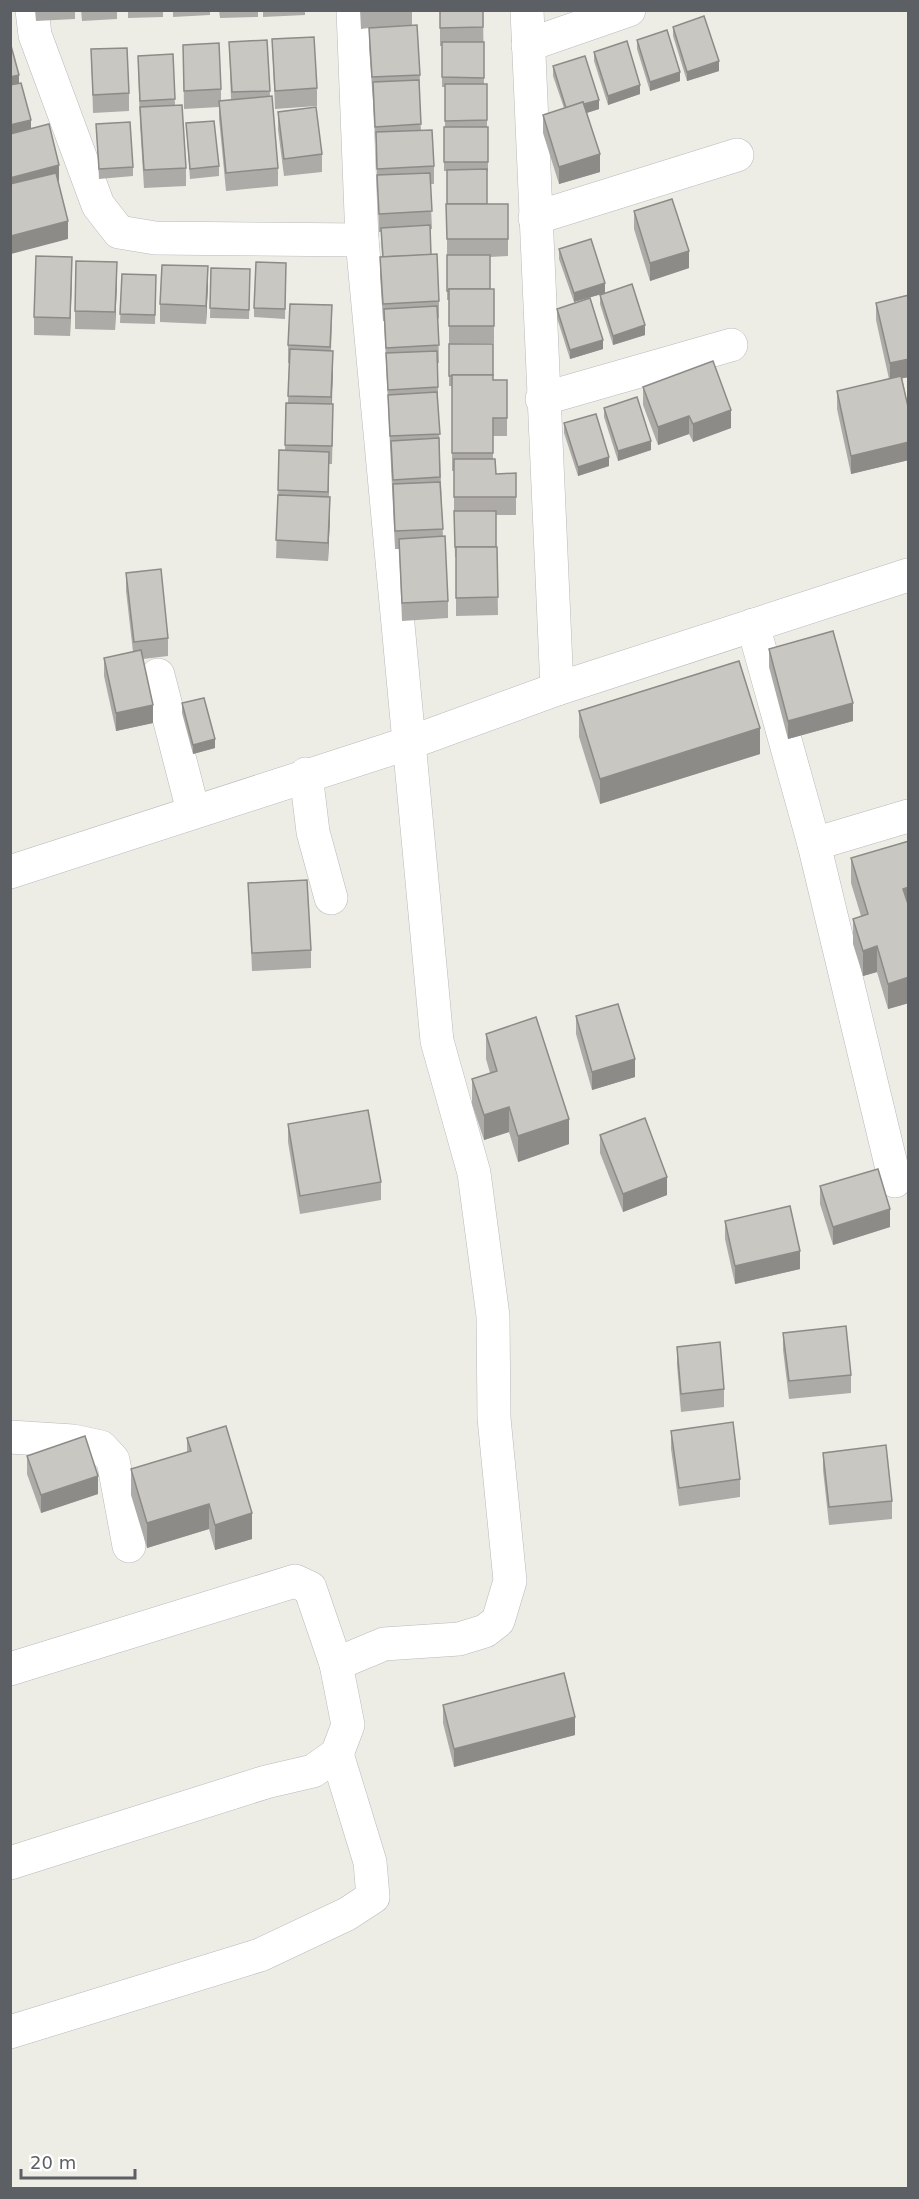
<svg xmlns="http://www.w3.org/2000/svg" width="919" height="2199" viewBox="0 0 919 2199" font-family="'DejaVu Sans',sans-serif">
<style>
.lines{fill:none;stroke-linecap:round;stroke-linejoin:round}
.minor-casing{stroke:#b7b9bd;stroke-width:34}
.minor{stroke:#fff;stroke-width:33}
.wall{fill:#adaba7}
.shaded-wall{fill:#8d8b88}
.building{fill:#c9c7c2;stroke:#8d8b88;stroke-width:1.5}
</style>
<rect width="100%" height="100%" fill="#eeede5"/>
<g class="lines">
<!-- minor casing -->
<g class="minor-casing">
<g id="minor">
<polyline points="32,10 35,35 98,205 119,232 155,238 362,240"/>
<polyline points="527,10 557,689"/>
<polyline points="528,45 629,10"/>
<polyline points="535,218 737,155"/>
<polyline points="542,399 731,345"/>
<polyline points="753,625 814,844 895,1181"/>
<polyline points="158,675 193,811"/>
<polyline points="306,774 313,832 331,898"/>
<polyline points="814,844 908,816"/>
<polyline points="10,872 409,743 557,689 908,575"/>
<polyline points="10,1437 73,1441 101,1447 113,1460 129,1546"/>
<polyline points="10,1669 295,1581 310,1588 336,1664"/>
<polyline points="10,1863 266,1782 313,1771 337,1754 348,1725 336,1664 384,1644 459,1639 485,1631 498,1621 510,1581 494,1418 493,1316 474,1173 437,1041 362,240 353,10"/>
<polyline points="10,2032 260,1955 347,1914 373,1897 370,1862 337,1754"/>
</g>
</g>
<!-- minor -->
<use href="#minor" class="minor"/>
</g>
<!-- wall -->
<g class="wall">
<polygon points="35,10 75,10 75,19 36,21"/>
<polygon points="81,10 117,10 117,19 82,21"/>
<polygon points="128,10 163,10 163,17 128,18"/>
<polygon points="173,10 210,10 210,15 173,17"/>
<polygon points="219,10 258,10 258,17 220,18"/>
<polygon points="263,10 305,10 305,15 263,17"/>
<polygon points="360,10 412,10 412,25 420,75 419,93 421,131 434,166 434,184 430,184 432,229 430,229 431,255 439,301 439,318 438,319 439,363 437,363 438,387 438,405 443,536 448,601 448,618 402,621 399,549 395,549 384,321 383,321 380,275 380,257 382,257 381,232 379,232 376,144 369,46 369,28 361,29"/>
<polygon points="440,10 483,10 484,84 487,84 487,127 488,127 488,171 487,171 487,204 508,204 508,256 490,257 490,289 494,289 494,343 449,344 449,300 447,300 447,171 444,171 444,127 445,127 445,87 442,87 442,46 440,46"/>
<polygon points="673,27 719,71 687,81 673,36"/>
<polygon points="272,39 317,88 317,106 275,109"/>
<polygon points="267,40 270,96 278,168 278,186 226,191 219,119 219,107 184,109 183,45 221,89 221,101 231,100 229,42"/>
<polygon points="637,40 680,81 650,91 637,49"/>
<polygon points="91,49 129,93 129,111 93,113"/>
<polygon points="594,52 640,94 608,105 594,61"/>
<polygon points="173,54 175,105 186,168 186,186 144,188 140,125 138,65"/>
<polygon points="553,66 599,109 587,113 600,172 559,184 543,133 543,115 564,108 553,76"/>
<polygon points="278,112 322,154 322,172 284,176 278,130"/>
<polygon points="186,123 219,166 219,176 190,179"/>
<polygon points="96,124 133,167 133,176 99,179"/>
<polygon points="634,211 689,268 650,281 634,229"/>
<polygon points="559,249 605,293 574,302 559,259"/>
<polygon points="286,263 285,319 254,317 254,308"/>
<polygon points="211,268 250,269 249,319 210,318"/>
<polygon points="122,274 156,275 155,324 120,323"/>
<polygon points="72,275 70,336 34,335 34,317"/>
<polygon points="117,280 115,330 75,329 75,311"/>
<polygon points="208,284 206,324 160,322 160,304"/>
<polygon points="600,295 645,335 613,345 600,304"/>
<polygon points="876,303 909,377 902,378 909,411 909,460 851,474 837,409 837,391 889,379 876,320"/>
<polygon points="557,309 603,349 570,359 557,318"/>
<polygon points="332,323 331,351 333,369 332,404 333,422 332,464 329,464 329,497 330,515 328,561 276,558 279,450 285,450 286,403 288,403 289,363 288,363 288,345"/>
<polygon points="449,344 493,380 507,380 507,436 493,436 493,459 496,474 516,497 516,515 496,515 496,547 497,547 498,615 456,616 456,557 455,557 454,515 454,471 452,471 452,386 449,386"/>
<polygon points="643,387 731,428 693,442 689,434 658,445 643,405"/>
<polygon points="604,408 651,450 618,461 604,417"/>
<polygon points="564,423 609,466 578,476 564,433"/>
<polygon points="126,573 168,638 168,656 143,659 153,723 116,731 104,676 104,658 133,652 126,591"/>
<polygon points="769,649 853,721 788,739 769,667"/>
<polygon points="182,703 215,748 193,754 182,713"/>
<polygon points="579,711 760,754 600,804 579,737"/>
<polygon points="909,841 909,1003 888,1009 877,972 863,976 853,944 853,919 861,916 851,883 851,858"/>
<polygon points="248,883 311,950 311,968 252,971"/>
<polygon points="576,1016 635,1077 592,1090 576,1034"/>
<polygon points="486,1034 569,1144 518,1162 509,1132 484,1140 472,1104 472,1079 490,1073 486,1059"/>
<polygon points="288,1124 381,1182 381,1200 300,1214 288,1142"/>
<polygon points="600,1135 667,1195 623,1212 600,1153"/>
<polygon points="820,1186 890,1227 833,1245 820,1204"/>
<polygon points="725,1221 800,1269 735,1284 725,1239"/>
<polygon points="783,1333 851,1375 851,1393 789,1399 783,1350"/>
<polygon points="677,1347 724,1389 724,1407 681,1412 677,1365"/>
<polygon points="671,1431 740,1479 740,1497 679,1506 671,1449"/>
<polygon points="187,1438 252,1539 215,1550 209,1529 147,1548 131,1495 131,1469 187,1452"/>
<polygon points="823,1453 892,1501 892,1519 829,1525 823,1470"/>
<polygon points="27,1456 98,1494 41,1513 27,1474"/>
<polygon points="443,1705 575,1735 454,1767 443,1723"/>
</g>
<!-- shaded-wall -->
<g class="shaded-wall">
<polygon points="719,61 719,71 687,81 687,72"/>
<polygon points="680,72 680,81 650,91 650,82"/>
<polygon points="19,75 19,93 10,95 10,77"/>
<polygon points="640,85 640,94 608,105 608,96"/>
<polygon points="599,100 599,109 567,119 567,110"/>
<polygon points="31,120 31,138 10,143 10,125"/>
<polygon points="600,154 600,172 559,184 559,167"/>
<polygon points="59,165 59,183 10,195 10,178"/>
<polygon points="68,221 68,239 11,254 11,236"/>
<polygon points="689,251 689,268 650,281 650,263"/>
<polygon points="72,257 72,275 70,336 70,318"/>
<polygon points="117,262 117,280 115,330 115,312"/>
<polygon points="208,266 208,284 206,324 206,306"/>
<polygon points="605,283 605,293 574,302 574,293"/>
<polygon points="645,325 645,335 613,345 613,336"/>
<polygon points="603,340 603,349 570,359 570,350"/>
<polygon points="333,351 333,369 331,415 331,397"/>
<polygon points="909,359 909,377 890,381 890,363"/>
<polygon points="731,410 731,428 693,442 693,424"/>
<polygon points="689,416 689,434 658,445 658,427"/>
<polygon points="651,441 651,450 618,461 618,451"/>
<polygon points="909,442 909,460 851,474 851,456"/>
<polygon points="609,457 609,466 578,476 578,467"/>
<polygon points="330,497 330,515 328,561 328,543"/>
<polygon points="853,703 853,721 788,739 788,721"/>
<polygon points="153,705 153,723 116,731 116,713"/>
<polygon points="760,728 760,754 600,804 600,779"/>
<polygon points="215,739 215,748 193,754 193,745"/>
<polygon points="909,887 909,912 903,889"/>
<polygon points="877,946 877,972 863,976 863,951"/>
<polygon points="909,977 909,1003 888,1009 888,984"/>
<polygon points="635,1059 635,1077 592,1090 592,1072"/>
<polygon points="509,1107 509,1132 484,1140 484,1115"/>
<polygon points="569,1119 569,1144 518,1162 518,1136"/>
<polygon points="667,1177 667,1195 623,1212 623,1194"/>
<polygon points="890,1209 890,1227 833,1245 833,1227"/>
<polygon points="800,1251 800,1269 735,1284 735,1266"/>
<polygon points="98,1476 98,1494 41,1513 41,1495"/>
<polygon points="209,1504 209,1529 147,1548 147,1523"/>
<polygon points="252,1513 252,1539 215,1550 215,1525"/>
<polygon points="575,1717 575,1735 454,1767 454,1749"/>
</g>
<!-- building -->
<g class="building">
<polygon points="440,10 483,10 483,27 440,28"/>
<polygon points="704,16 719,61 687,72 673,27"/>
<polygon points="417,25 420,75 372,77 369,28"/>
<polygon points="667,30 680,72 650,82 637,40"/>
<polygon points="314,37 317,88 275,91 272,39"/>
<polygon points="267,40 270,91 232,92 229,42"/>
<polygon points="627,41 640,85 608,96 594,52"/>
<polygon points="10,42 19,75 10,77"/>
<polygon points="442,42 484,42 484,78 442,77"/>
<polygon points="219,43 221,89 184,91 183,45"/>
<polygon points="127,48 129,93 93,95 91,49"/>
<polygon points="173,54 175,99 140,101 138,56"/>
<polygon points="585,56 599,100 584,104 583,102 566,108 553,66"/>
<polygon points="419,80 421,124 375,127 373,82"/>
<polygon points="21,83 31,120 10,125 10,85"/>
<polygon points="445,84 487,84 487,120 445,121"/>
<polygon points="272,96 278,168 226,173 219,101"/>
<polygon points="583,102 600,154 559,167 543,115"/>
<polygon points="182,105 186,168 144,170 140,107"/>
<polygon points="316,107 322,154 284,159 278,112"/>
<polygon points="214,121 219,166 190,169 186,123"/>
<polygon points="130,122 133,167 99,169 96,124"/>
<polygon points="49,124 59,165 10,178 10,134"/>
<rect x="444" y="127" width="44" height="35"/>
<polygon points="432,130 434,166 377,169 376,132"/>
<polygon points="487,169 487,204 447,204 447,170"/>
<polygon points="56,173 68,221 11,236 10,184"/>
<polygon points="430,173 432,211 379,214 377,175"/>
<polygon points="672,199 689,251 650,263 634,211"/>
<polygon points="446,204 508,204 508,239 447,239"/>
<polygon points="430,225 431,255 383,257 381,228"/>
<polygon points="591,239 605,283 574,293 559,249"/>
<polygon points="437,254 439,301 383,304 380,257"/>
<polygon points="447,255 490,255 490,289 449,289 449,291 447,291"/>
<polygon points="36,256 72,257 70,318 34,317"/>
<polygon points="76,261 117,262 115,312 75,311"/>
<polygon points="256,262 286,263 285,309 254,308"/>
<polygon points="162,265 208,266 206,306 160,304"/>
<polygon points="211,268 250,269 249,310 210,308"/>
<polygon points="122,274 156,275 155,315 120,314"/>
<polygon points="632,284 645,325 613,336 600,295"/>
<rect x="449" y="289" width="45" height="37"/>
<polygon points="909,295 909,359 890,363 876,303"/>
<polygon points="590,298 603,340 570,350 557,309"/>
<polygon points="290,304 332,305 330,347 288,345"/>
<polygon points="437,306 439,345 386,348 384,309"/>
<polygon points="449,344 493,344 493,375 452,375 452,376 449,376"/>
<polygon points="290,349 333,351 331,397 288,396"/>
<polygon points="437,351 438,387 388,390 386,353"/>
<polygon points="713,361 731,410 693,424 689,416 658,427 643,387"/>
<polygon points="452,375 493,375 493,380 507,380 507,418 493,418 493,453 452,453"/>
<polygon points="901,376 909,411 909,442 851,456 837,391"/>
<polygon points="437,392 440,434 390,436 388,395"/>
<polygon points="637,397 651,441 618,451 604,408"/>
<polygon points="286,403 333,404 332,446 285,445"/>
<polygon points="596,414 609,457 578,467 564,423"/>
<polygon points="439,438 440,477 393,480 391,441"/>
<polygon points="279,450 329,452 328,492 278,490"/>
<polygon points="454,459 495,459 496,474 516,473 516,497 454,497"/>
<polygon points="440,482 443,529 395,531 393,484"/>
<polygon points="278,495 330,497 328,543 276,540"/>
<polygon points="454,511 496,511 496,547 455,547"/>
<polygon points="445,536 448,601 402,603 399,539"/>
<polygon points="456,547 497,547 498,597 456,598"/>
<polygon points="161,569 168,638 134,642 126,573"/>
<polygon points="833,631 853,703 788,721 769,649"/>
<polygon points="141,650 153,705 116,713 104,658"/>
<polygon points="739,661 760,728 600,779 579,711"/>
<polygon points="204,698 215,739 193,745 182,703"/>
<polygon points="909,841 909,887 903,889 909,907 909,977 888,984 877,946 863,951 853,919 868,914 851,858"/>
<polygon points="307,880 311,950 252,953 248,883"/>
<polygon points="618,1004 635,1059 592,1072 576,1016"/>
<polygon points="536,1017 569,1119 518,1136 509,1107 484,1115 472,1079 497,1071 486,1034"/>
<polygon points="368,1110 381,1182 300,1196 288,1124"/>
<polygon points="645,1118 667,1177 623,1194 600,1135"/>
<polygon points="878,1169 890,1209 833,1227 820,1186"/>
<polygon points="790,1206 800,1251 735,1266 725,1221"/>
<polygon points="846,1326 851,1375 789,1381 783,1333"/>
<polygon points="720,1342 724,1389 681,1394 677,1347"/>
<polygon points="733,1422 740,1479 679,1488 671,1431"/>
<polygon points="226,1426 252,1513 215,1525 209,1504 147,1523 131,1469 191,1451 187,1438"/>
<polygon points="85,1436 98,1476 41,1495 27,1456"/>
<polygon points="886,1445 892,1501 829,1507 823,1453"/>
<polygon points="564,1673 575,1717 454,1749 443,1705"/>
</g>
<!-- border -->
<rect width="919" height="2199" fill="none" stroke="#5c5f64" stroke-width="24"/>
<!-- scale -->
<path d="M21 2169v9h114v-9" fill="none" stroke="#5c5f64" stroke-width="3"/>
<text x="30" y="2169" font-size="18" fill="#5c5f64" stroke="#ffffff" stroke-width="4.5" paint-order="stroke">20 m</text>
</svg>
